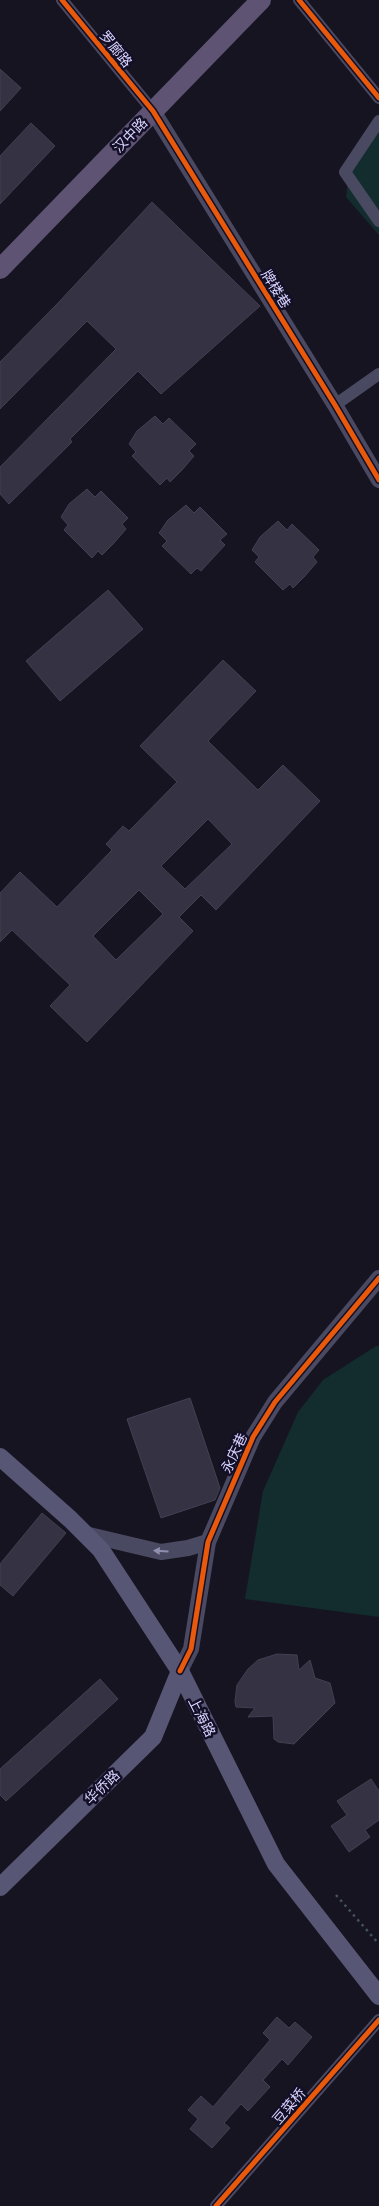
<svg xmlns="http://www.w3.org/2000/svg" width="379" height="2206" viewBox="0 0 379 2206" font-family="'IBM Plex Sans','Noto Sans SC',sans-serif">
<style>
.green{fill:#132c2d}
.building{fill:#343243;stroke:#433f54;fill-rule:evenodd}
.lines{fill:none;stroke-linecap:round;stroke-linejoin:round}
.path{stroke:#44505f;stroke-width:2.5;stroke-dasharray:2.5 4;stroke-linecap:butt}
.minor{stroke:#4a4962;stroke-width:12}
.tertiary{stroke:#4a4962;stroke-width:16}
.secondary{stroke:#575674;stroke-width:18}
.primary{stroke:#5e5373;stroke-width:20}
.cycleway-casing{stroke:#130f26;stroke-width:8}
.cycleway{stroke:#e8590c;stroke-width:5}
.oneway{fill:#928eb0}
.labels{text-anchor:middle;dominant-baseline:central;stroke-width:5;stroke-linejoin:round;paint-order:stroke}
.street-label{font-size:14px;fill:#d9d4ff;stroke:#130f26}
</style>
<rect width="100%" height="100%" fill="#161421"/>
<!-- green -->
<g class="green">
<polygon points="379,119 379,235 346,197 351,155"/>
<polygon points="376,1346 379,1346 379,1617 245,1599 263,1491 298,1412 323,1380"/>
</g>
<!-- building -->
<g class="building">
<polygon points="0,69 21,88 0,111"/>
<polygon points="31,123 55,146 0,204 0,156"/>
<polygon points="152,202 260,306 161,394 138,371 70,439 72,442 9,504 0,494 0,467 116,349 87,321 0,409 0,362 58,303"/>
<polygon points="155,416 163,424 169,418 196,444 189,451 194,456 182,470 170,482 167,478 160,485 132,456 136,452 129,444 137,431"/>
<polygon points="87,489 95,497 101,491 128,518 122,524 126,529 114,543 102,555 98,551 92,558 64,530 68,525 61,517 69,504"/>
<polygon points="186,505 194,513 200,507 227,534 220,540 225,545 212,559 201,571 197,568 191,574 162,546 167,541 159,533 168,520"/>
<polygon points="278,521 287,530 292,524 319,550 313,557 317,562 305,576 293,588 290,584 283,590 255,562 259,557 252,550 260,537"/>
<polygon points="108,590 143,629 60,701 26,661"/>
<path d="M223,660L256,691L208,741L258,790L283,765L320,801L216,910L201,895L179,917L193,931L87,1042L50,1006L70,985L12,930L0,942V893L20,872L57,907L112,850L106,844L123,826L129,831L177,782L140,746ZM208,819L232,844L185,889L161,866ZM139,890L163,914L116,960L93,936Z"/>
<polygon points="190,1398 220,1488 215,1500 161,1518 127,1419"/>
<polygon points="42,1513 66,1533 13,1596 0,1585 0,1564"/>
<polygon points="277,1654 297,1655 299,1670 310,1660 315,1678 330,1683 335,1703 294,1744 278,1742 274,1739 273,1716 248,1717 255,1708 236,1707 235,1701 237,1685 248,1669 258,1660"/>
<polygon points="100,1679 118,1699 6,1801 0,1795 0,1769"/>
<polygon points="371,1779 379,1791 379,1820 365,1830 370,1837 349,1852 331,1826 347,1815 337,1801"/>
<polygon points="277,2017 289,2028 295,2022 312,2037 288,2065 282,2059 263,2080 270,2087 248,2111 241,2104 224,2123 230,2128 212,2148 190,2129 198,2119 188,2110 201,2096 213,2107 270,2040 263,2033"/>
</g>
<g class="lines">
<!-- path -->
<polyline class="path" points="336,1895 379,1944"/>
<!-- minor -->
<g class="minor">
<polyline points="62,0 153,111"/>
<polyline points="299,0 379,98"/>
<polyline points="379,121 345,172 379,221"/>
<polyline points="335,405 379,374"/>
<polyline points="216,2206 379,2020"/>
</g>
<!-- tertiary -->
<g class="tertiary">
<polyline points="153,111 335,405 379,480"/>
<polyline points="85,1534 161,1552 188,1548 208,1542"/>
<polyline points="180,1671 191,1649 208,1542 253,1437 275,1402 379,1278"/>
</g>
<!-- secondary -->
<g class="secondary">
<polyline points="0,1457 70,1519 101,1550 180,1671 276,1864 379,1996"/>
<polyline points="0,1887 153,1737 180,1671"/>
</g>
<!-- primary -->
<polyline class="primary" points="0,269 261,0"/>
<!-- cycleway casing -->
<g class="cycleway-casing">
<g id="cycleway">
<polyline points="62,0 153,111 335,405 379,480"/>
<polyline points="299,0 379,98"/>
<polyline points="180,1671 191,1649 208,1542 253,1437 275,1402 379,1278"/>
<polyline points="216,2206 379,2020"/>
</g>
</g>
<!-- cycleway -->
<use href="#cycleway" class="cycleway"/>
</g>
<!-- one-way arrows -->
<defs><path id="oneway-solid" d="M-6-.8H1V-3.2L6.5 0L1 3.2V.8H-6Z" transform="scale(1.25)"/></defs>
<use class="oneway" href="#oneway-solid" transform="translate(161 1551) rotate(-177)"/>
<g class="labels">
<!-- street labels -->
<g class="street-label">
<text transform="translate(116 49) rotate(51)">罗廊路</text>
<text transform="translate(130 135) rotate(-46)">汉中路</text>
<text transform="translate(276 289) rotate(58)">牌楼巷</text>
<text transform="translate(234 1453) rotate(-65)">永庆巷</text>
<text transform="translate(202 1717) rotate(63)">上海路</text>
<text transform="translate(102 1787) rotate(-44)">华侨路</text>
<text transform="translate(289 2106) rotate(-49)">豆菜桥</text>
</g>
</g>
</svg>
